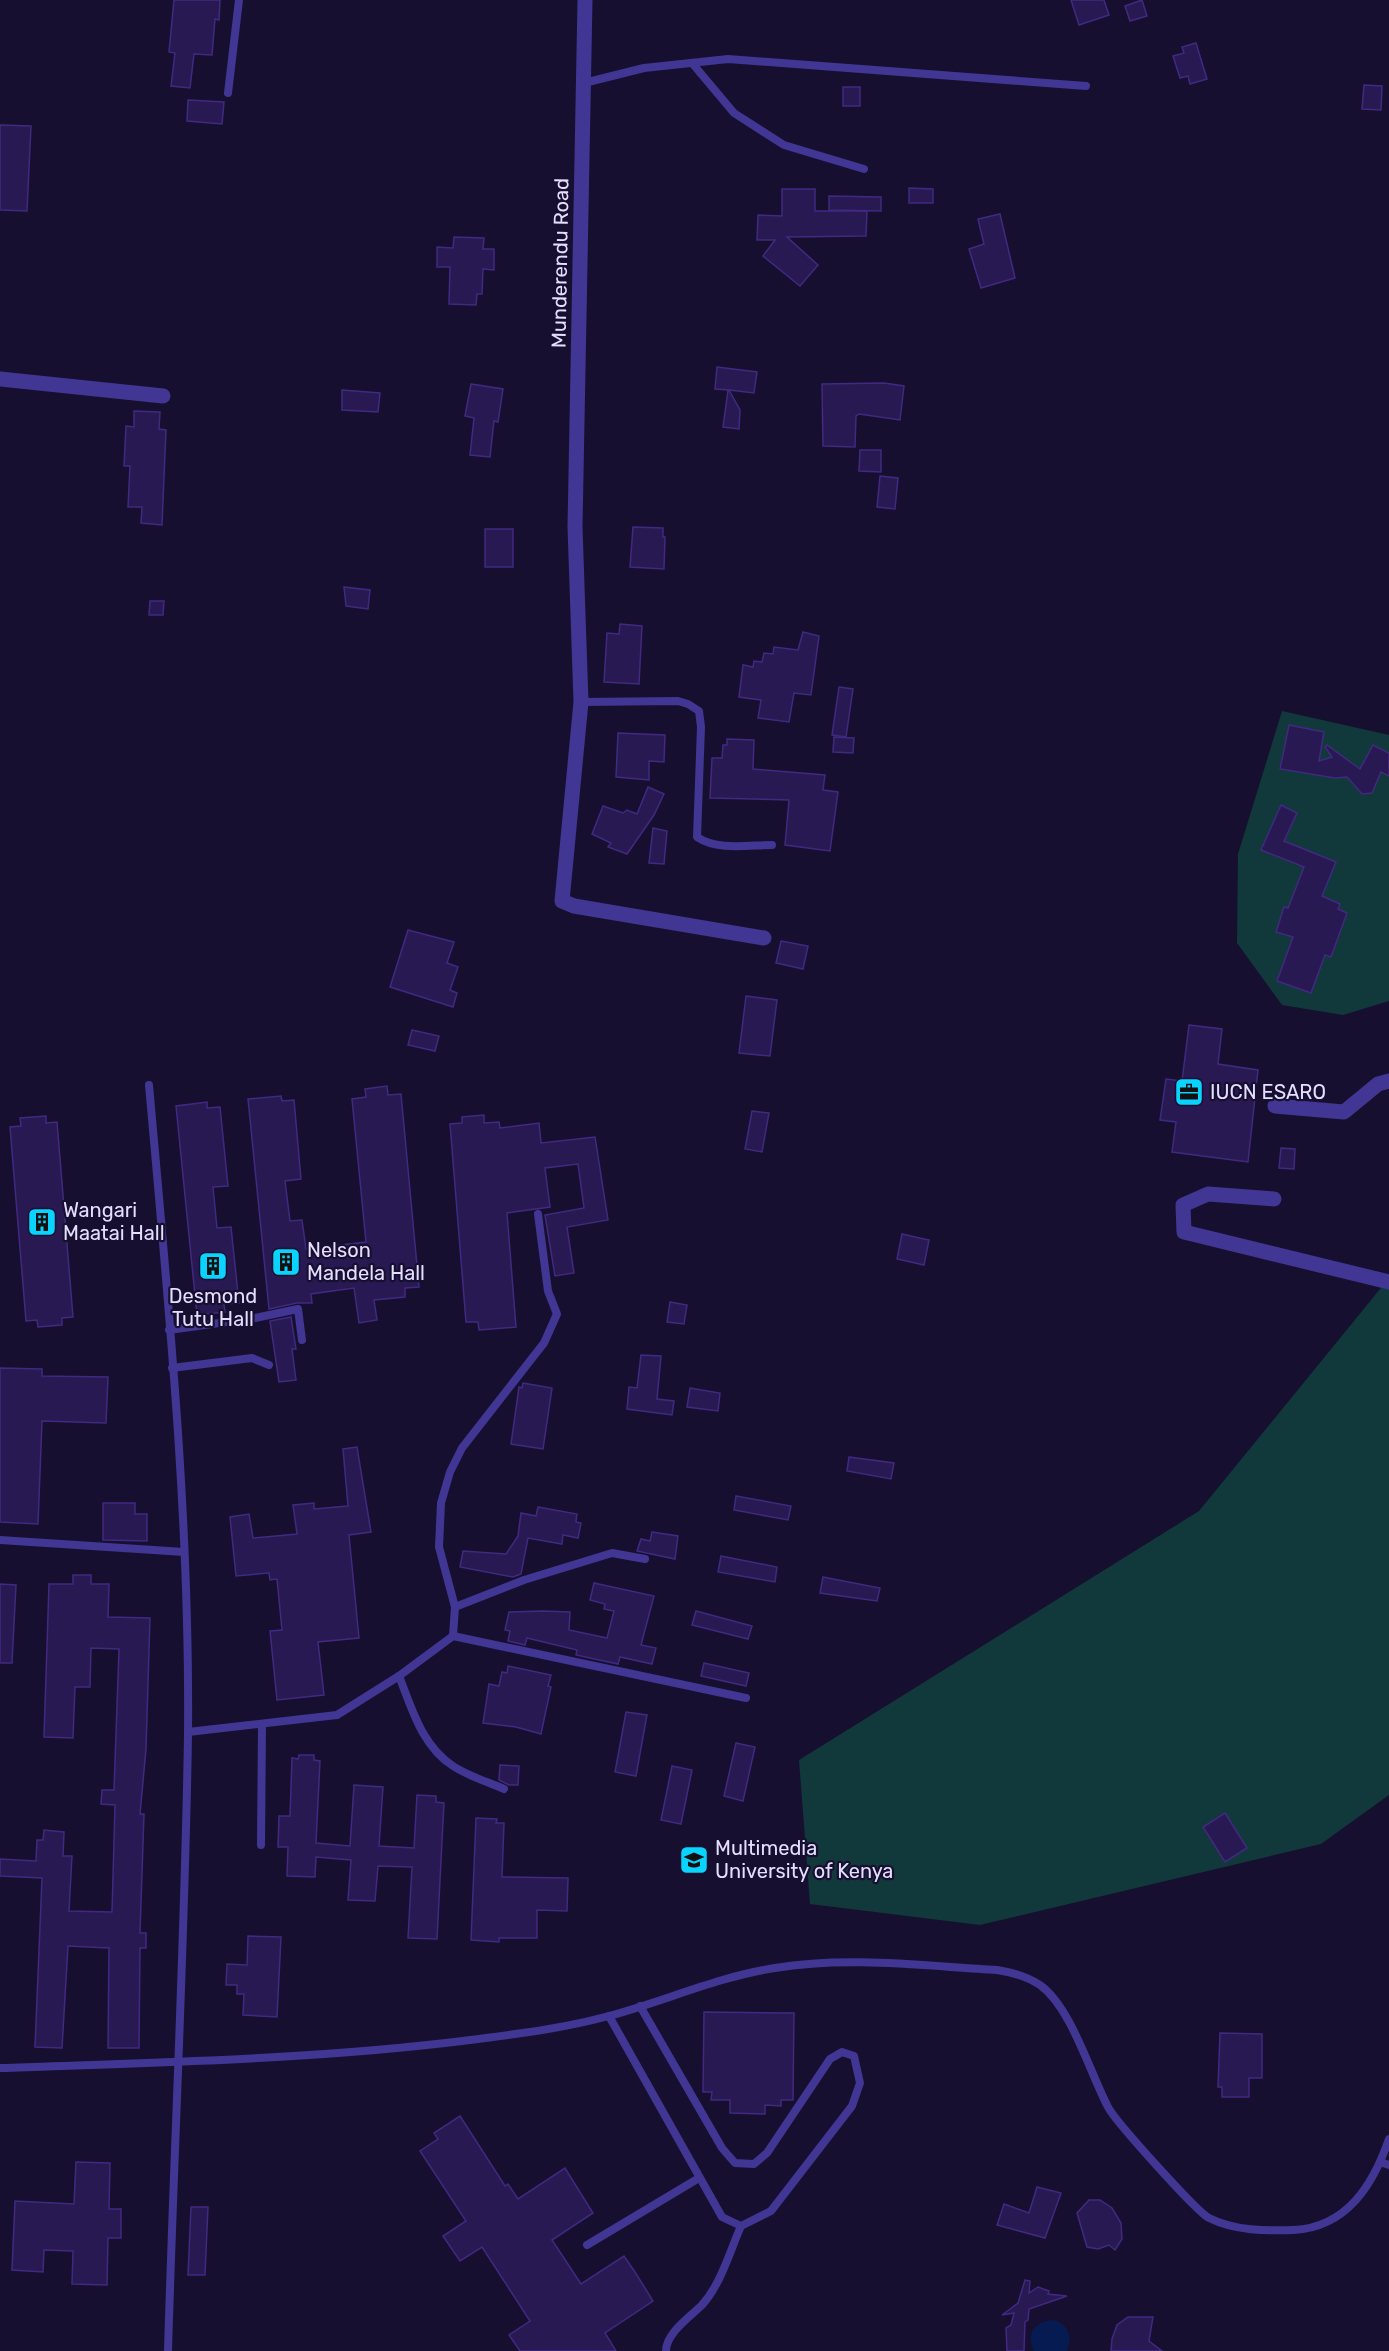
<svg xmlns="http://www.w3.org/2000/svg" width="1389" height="2351" viewBox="0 0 1389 2351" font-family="Rubik,sans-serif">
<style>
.green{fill:#11383a}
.water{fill:#051b52}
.building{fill:#291953;stroke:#412981;stroke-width:1.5}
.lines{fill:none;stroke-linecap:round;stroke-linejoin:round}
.service{stroke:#413693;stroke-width:8}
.minor{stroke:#413693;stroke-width:15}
.labels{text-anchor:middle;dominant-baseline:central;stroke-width:4.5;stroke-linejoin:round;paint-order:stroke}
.street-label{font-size:20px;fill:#e4deff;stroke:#170f2f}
.poi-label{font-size:20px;fill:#e4deff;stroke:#170f2f;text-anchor:start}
</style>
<rect width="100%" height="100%" fill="#170f2f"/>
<!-- green -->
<g class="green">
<polygon points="1282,711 1389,735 1389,1001 1343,1015 1282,1005 1237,943 1238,854"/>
<polygon points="1389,1278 1389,1795 1321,1844 980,1925 810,1904 799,1760 1199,1511"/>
</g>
<!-- water -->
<path class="water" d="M1053,2320C1068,2324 1073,2336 1067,2351H1034C1025,2334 1035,2321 1053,2320Z"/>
<!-- building -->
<g class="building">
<polygon points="174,0 220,0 219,20 215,19 212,55 194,54 190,88 171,86 175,53 169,52"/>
<polygon points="1071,0 1104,0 1109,15 1079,25"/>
<polygon points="1142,0 1147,16 1130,21 1125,6"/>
<polygon points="1196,43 1207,79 1190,84 1188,76 1180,78 1173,56 1184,53 1182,47"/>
<polygon points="1364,85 1382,86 1381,110 1362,109"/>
<rect x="843" y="87" width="17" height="19"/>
<polygon points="188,100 224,102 222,124 187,121"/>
<polygon points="0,125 31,126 27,211 0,210"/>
<polygon points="909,188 933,189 933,203 909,203"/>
<polygon points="782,189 815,189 815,211 867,211 866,236 787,237 818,265 800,286 763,256 775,240 757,240 758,215 782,216"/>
<polygon points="829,196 881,197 881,211 829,210"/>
<polygon points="1000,214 1015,278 981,288 969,249 984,244 978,219"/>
<polygon points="454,237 484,238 483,249 494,249 494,270 483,269 482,294 477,294 476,305 449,304 450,267 437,267 437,247 453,248"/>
<polygon points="717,367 757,372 754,393 729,390 740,410 739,429 723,427 728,390 715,389"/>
<polygon points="884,383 904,386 900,420 859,414 856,416 855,447 823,446 822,384"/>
<polygon points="471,384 503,389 498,422 494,421 490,457 470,455 474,418 465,416"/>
<polygon points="342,390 380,393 378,412 342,410"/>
<polygon points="134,411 160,412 159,429 166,430 162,525 141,523 142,507 128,507 130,466 124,466 126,426 134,427"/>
<polygon points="860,450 881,450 881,472 859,471"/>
<polygon points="880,476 898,478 895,509 877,507"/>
<polygon points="633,527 663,528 663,537 665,537 664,569 630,567"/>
<rect x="485" y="529" width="28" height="38"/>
<polygon points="344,587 370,590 368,609 346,606"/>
<polygon points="150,601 164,601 163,615 149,615"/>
<polygon points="620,624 642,626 639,684 604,682 607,633 619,634"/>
<polygon points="803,632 819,636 811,695 794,693 789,722 758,718 761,700 739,697 743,665 753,667 754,661 762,662 764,653 773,654 774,647 798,650"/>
<polygon points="839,687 853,689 846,737 832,735"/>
<polygon points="1289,725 1324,732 1319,761 1332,757 1325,747 1327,745 1360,769 1373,745 1389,753 1389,776 1381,772 1372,793 1362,794 1347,777 1335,778 1280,769"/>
<polygon points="618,733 665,735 664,762 649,761 649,780 616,777"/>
<polygon points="834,737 854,738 853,753 833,752"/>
<polygon points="727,739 754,740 753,769 825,775 823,790 838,792 830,851 785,845 789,800 710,798 712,758 722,758 723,745 727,745"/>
<polygon points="648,787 664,794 654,815 627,854 608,847 611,843 592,834 603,806 623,813 627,810 637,814"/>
<polygon points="1281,805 1297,813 1284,841 1336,862 1322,896 1340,904 1338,909 1347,913 1331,957 1325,955 1311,993 1277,981 1293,937 1276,932 1284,907 1288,908 1304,867 1261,850"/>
<polygon points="653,828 667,831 664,864 649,863"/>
<polygon points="408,930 454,942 447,963 458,967 450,990 457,993 453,1007 390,987"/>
<polygon points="781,941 808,946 803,969 776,963"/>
<polygon points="746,996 777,1000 770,1056 739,1053"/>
<polygon points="1189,1025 1222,1029 1218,1064 1258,1070 1248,1162 1172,1152 1176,1122 1160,1120 1166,1079 1182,1081"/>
<polygon points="412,1030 439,1036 435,1051 408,1045"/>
<polygon points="387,1086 388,1095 401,1094 419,1287 405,1288 405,1297 374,1300 377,1320 359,1323 354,1288 311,1294 312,1303 297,1303 269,1309 248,1099 281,1096 282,1101 294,1100 301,1179 285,1181 290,1221 302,1220 306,1249 366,1242 352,1099 366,1097 365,1089"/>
<polygon points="207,1102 207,1108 220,1107 228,1186 213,1187 217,1228 231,1227 239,1303 224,1304 225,1312 197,1315 176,1106"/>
<polygon points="752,1111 769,1113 762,1152 745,1149"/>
<polygon points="484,1115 484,1123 499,1122 500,1128 539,1123 541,1143 595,1137 608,1220 567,1227 574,1273 555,1276 545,1215 584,1208 578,1164 545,1168 550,1207 507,1213 516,1327 479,1330 478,1322 466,1322 450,1124 462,1123 462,1117"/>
<polygon points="46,1116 46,1123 57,1122 73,1317 62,1318 62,1325 38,1327 37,1320 26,1321 10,1127 21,1126 20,1118"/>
<polygon points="1281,1148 1295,1149 1294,1169 1279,1168"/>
<polygon points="902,1234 929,1240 924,1265 897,1259"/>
<polygon points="670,1302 687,1305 684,1324 667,1322"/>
<polygon points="291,1317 296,1349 292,1349 296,1380 279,1382 270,1321"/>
<polygon points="641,1355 661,1356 657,1399 674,1401 672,1415 627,1409 629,1387 637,1388"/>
<polygon points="0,1368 42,1369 42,1376 108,1377 106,1423 42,1421 38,1524 0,1522"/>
<polygon points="523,1383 552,1388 543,1449 511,1444 519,1387 522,1388"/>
<polygon points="690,1388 720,1393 718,1411 687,1407"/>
<polygon points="357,1447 371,1532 349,1535 359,1638 318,1642 324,1695 277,1700 270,1631 282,1630 277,1579 270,1580 269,1573 236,1576 230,1517 249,1514 253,1538 297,1534 293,1505 314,1503 314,1509 348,1506 343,1449"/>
<polygon points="849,1457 894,1463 891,1479 847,1471"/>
<polygon points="736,1496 791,1506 788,1520 734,1510"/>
<polygon points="103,1503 135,1503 135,1514 147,1514 147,1541 103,1540"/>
<polygon points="538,1507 577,1514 576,1522 581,1523 578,1538 563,1535 562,1544 528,1538 521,1574 513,1577 460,1567 463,1551 506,1554 518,1536 521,1513 536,1516"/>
<polygon points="652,1532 678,1536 675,1559 637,1551 641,1539 650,1541"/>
<polygon points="721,1556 777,1567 775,1582 718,1572"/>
<polygon points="73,1575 91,1575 91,1584 109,1584 108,1617 150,1618 146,1749 140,1814 144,1814 140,1933 146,1933 146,1948 140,1948 139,2048 108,2048 109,1948 68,1946 62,2048 35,2047 42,1878 0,1876 0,1859 36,1861 37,1840 43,1840 44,1830 64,1832 63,1856 72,1856 69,1911 112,1912 115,1805 101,1804 102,1790 114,1790 119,1649 91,1648 90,1687 75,1687 73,1738 44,1737 49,1584 73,1584"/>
<polygon points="823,1577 880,1588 877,1601 820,1593"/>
<polygon points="594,1583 654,1596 641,1645 656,1648 652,1664 620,1657 618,1664 576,1655 577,1650 527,1638 525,1645 508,1641 510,1631 505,1630 509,1612 543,1611 570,1612 569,1630 607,1638 614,1611 604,1609 605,1604 590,1600"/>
<polygon points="0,1584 16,1585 12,1663 0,1663"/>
<polygon points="696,1611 752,1626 748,1639 692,1625"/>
<polygon points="704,1663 749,1673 746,1686 701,1676"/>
<polygon points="508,1666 551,1675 548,1686 551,1687 541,1734 516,1727 483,1723 489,1684 499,1686 502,1672 507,1673"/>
<polygon points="626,1712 647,1715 636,1776 615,1772"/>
<polygon points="736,1743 755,1747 743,1801 724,1796"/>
<polygon points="299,1755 314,1755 314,1760 320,1761 316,1843 350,1846 354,1785 383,1787 379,1846 414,1848 417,1795 436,1796 436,1802 444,1803 437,1939 408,1938 412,1867 378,1866 375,1901 348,1900 351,1860 316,1857 315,1877 287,1876 288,1847 278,1847 279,1816 290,1816 292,1758 298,1759"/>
<polygon points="500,1765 519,1766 518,1785 509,1785 499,1780"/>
<polygon points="672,1766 692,1770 681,1824 661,1820"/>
<polygon points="1225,1813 1247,1848 1225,1862 1203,1827"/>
<polygon points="476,1818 497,1819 496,1823 504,1823 502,1877 568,1878 567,1911 537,1910 537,1938 499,1938 499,1942 471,1940"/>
<polygon points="248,1936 281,1937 277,2017 243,2015 244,1994 237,1994 237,1985 226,1985 227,1964 247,1965"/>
<polygon points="704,2012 794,2013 793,2100 781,2100 781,2106 765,2105 765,2114 730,2113 730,2100 711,2100 712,2092 703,2092"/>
<polygon points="1220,2033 1262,2034 1262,2078 1249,2078 1249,2097 1222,2097 1222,2087 1218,2087"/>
<polygon points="460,2116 505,2186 508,2184 518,2199 565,2168 593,2213 552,2240 581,2284 624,2256 635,2272 653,2301 605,2333 616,2351 520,2351 509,2335 530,2321 482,2247 460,2261 443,2236 466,2221 420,2151 438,2139 434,2133"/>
<polygon points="76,2162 110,2163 109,2209 121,2209 121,2238 108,2238 107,2285 72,2284 73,2251 44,2250 43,2272 12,2270 15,2201 74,2204"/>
<polygon points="1037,2187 1061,2193 1045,2238 997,2225 1004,2204 1029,2213"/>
<polygon points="1089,2200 1100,2200 1112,2208 1121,2223 1122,2239 1115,2250 1109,2245 1098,2249 1087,2247 1077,2213"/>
<polygon points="191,2207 208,2207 205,2275 188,2275"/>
<polygon points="1025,2280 1030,2281 1029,2293 1038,2287 1049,2291 1048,2294 1067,2296 1029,2309 1028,2320 1025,2322 1024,2351 1007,2351 1006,2328 1011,2325 1014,2313 1002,2315 1018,2303"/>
<polygon points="1128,2317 1153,2317 1149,2341 1162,2351 1111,2351 1112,2339 1117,2325"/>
</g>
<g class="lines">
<!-- service -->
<g class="service">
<polyline points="692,63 734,113 784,145 864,169"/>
<polyline points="584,83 644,68 728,59 1086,86"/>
<polyline points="228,93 239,0"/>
<path d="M581,702L678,701L688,704L699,711L701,727L697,837C717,851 749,845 772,845"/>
<path d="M149,1085C168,1300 190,1518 188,1734C185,1939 174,2145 168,2351"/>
<polyline points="169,1330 255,1318 298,1309 302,1340"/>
<polyline points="172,1368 252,1358 269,1365"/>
<polyline points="0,1540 184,1552"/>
<polyline points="455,1607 524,1580 612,1553 645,1559"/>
<polyline points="453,1636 455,1607 439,1547 441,1503 450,1472 462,1448 544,1343 557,1314 548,1291 538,1214"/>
<path d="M399,1676C412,1709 422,1746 453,1766C468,1776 488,1782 504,1789"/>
<polyline points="188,1732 337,1715 399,1676 453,1636 746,1698"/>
<polyline points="261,1845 262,1724"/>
<polyline points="609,2016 722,2217 741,2226 771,2211 852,2106 860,2083 854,2056 842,2052 830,2059 767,2153 754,2164 735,2163 722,2148 640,2006"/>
<path d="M0,2068C172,2062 345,2059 515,2034C546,2030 579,2024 609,2016C665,2001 717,1977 775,1968C847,1956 924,1966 997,1970C1011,1972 1028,1977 1040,1985C1071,2007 1090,2073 1108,2107C1115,2121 1197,2212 1209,2218C1235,2231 1266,2231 1294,2230C1347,2227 1373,2185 1389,2139"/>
<polyline points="1380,2162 1389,2165"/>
<polyline points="587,2245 699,2178"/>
<path d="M666,2351C666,2333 690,2317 702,2305C721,2284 730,2251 741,2226"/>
</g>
<!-- minor -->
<g class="minor">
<polyline points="585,0 575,527 581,702 562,901 574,906 764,938"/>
<polyline points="0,379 163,396"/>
<polyline points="1275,1106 1344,1112 1378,1084 1389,1081"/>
<polyline points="1274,1199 1208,1194 1183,1205 1184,1232 1389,1282"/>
</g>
</g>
<!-- icons -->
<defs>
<g id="office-square" transform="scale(1.5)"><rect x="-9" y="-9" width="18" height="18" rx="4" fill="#0ad3ff" stroke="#170f2f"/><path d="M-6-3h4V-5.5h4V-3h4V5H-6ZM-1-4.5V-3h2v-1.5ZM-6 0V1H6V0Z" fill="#111"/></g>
<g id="building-square" transform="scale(1.5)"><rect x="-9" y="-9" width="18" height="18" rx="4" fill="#0ad3ff" stroke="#170f2f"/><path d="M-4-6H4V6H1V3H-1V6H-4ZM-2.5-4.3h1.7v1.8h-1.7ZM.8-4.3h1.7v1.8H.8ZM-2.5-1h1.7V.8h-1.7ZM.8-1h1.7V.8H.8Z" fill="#111"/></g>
<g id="university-square" transform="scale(1.5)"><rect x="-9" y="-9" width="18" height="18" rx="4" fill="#0ad3ff" stroke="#170f2f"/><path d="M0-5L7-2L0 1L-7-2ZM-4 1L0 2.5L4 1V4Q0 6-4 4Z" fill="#111"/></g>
</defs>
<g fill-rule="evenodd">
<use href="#office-square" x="1189" y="1092"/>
<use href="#building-square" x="42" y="1222"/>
<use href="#building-square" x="286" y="1262"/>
<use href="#building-square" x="213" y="1266"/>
<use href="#university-square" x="694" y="1860"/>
</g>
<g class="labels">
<!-- street labels -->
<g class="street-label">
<text transform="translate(560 263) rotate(-89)">Munderendu Road</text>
</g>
<!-- poi labels -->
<g class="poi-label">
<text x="1210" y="1092">IUCN ESARO</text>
<text x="63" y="1210">Wangari<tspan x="63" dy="23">Maatai Hall</tspan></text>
<text x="307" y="1250">Nelson<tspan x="307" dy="23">Mandela Hall</tspan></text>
<text x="213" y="1296" text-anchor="middle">Desmond<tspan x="213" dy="23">Tutu Hall</tspan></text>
<text x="715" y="1848">Multimedia<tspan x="715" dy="23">University of Kenya</tspan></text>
</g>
</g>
</svg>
